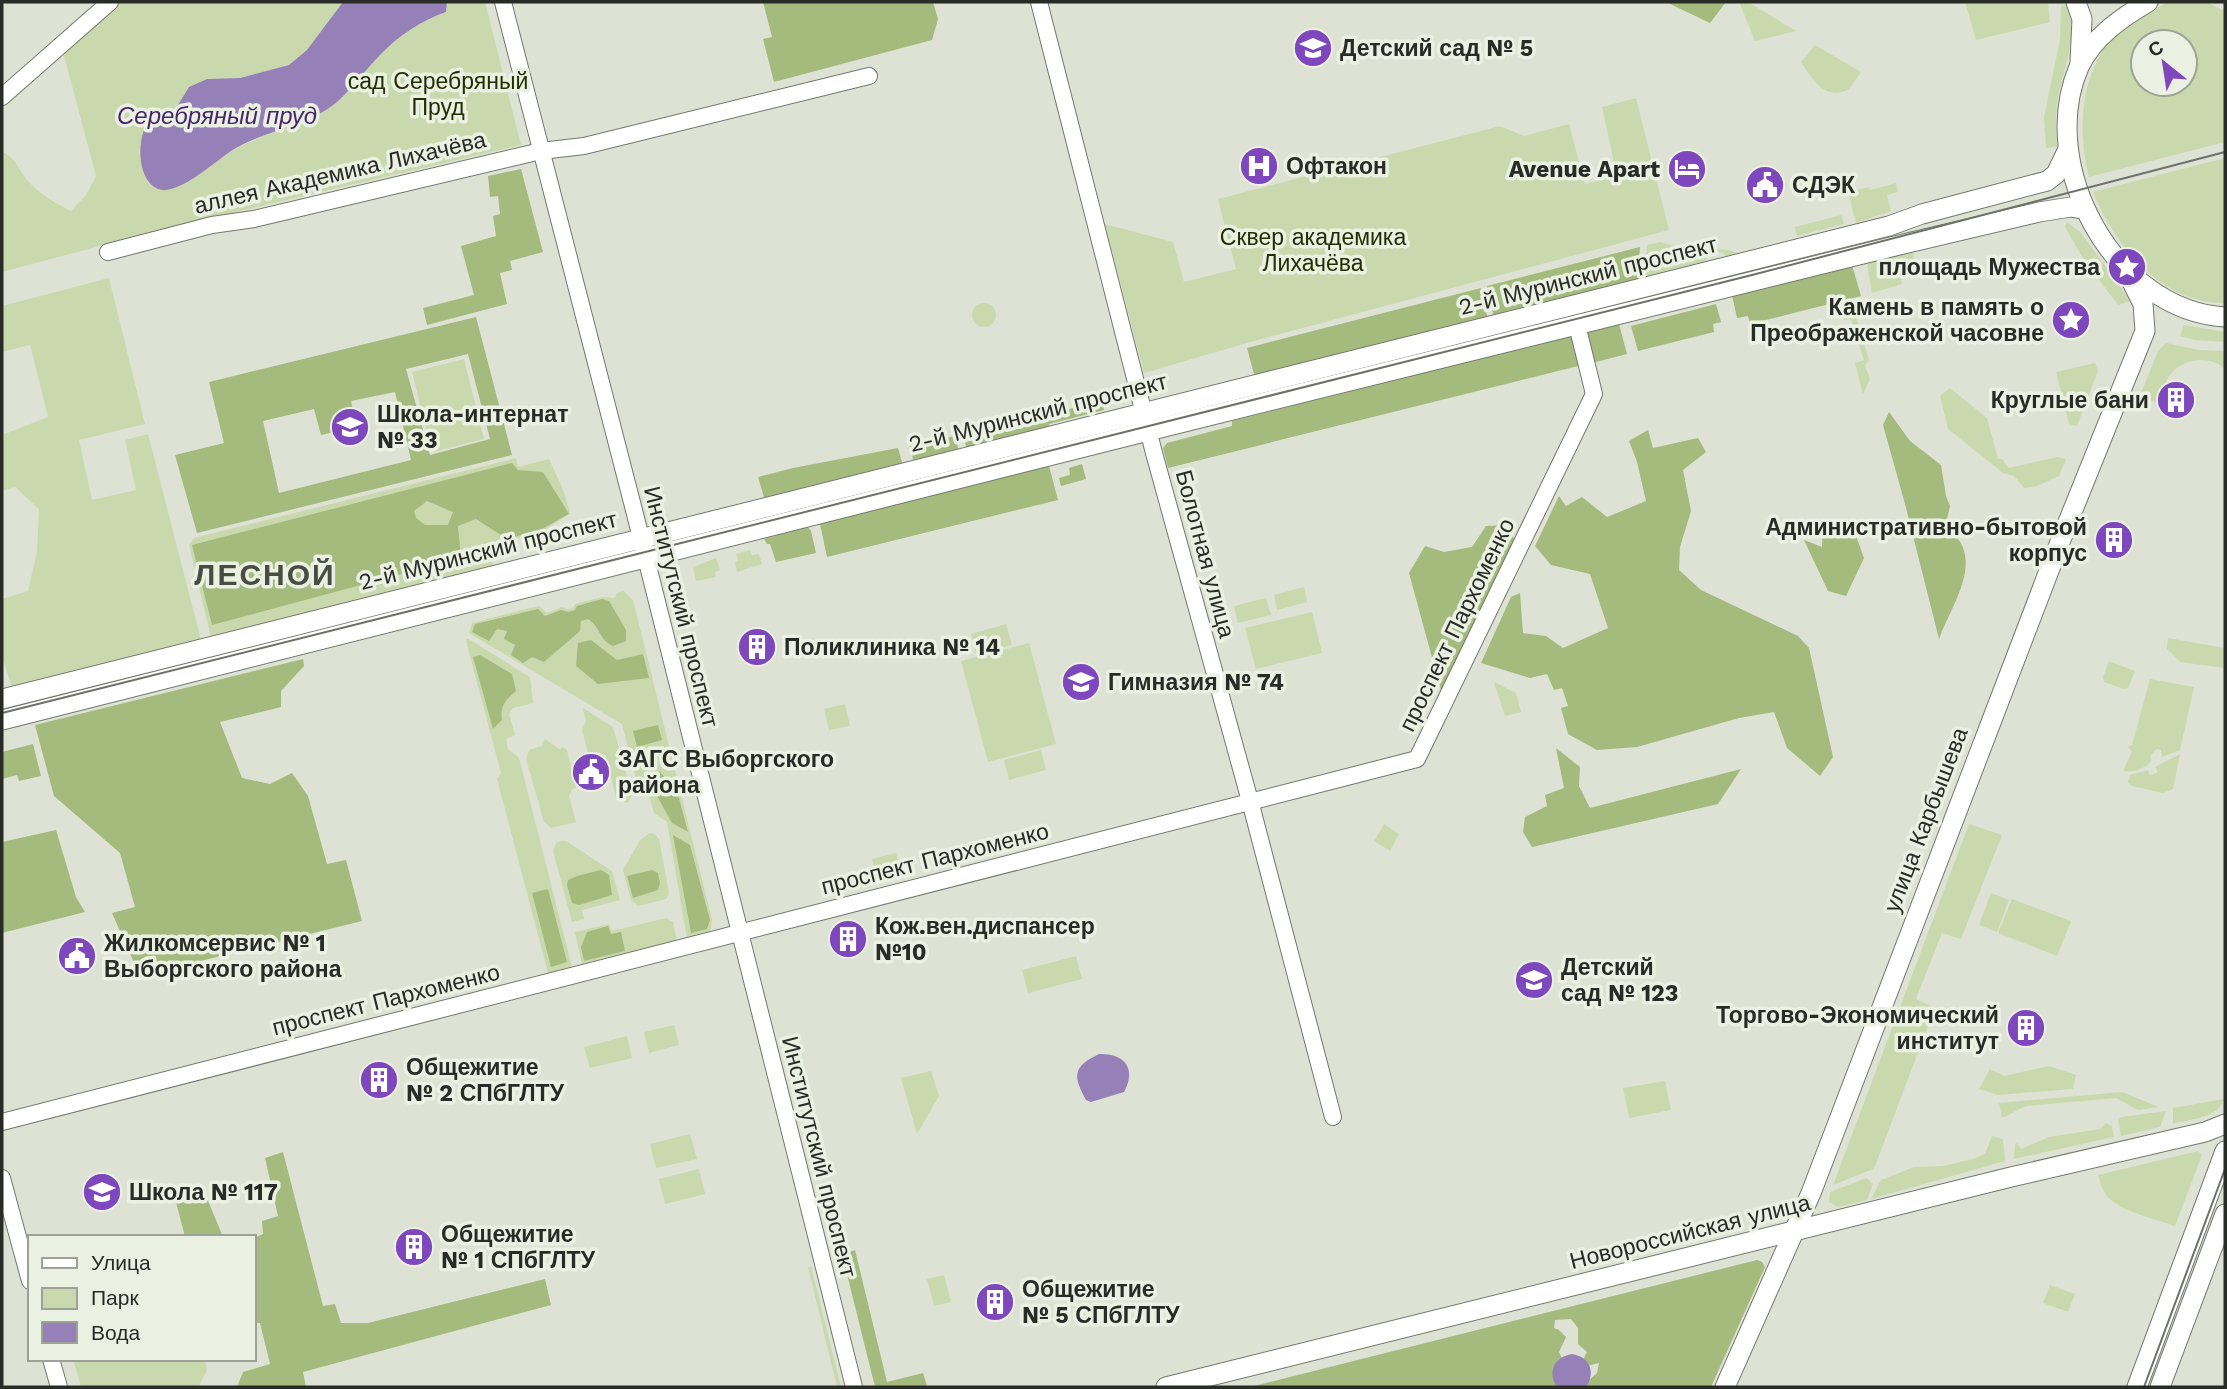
<svg xmlns="http://www.w3.org/2000/svg" width="2227" height="1389" viewBox="0 0 2227 1389" font-family="'Work Sans',sans-serif">
<style>
.green{fill:#cad9ad;fill-rule:evenodd}
.forest{fill:#a5ba7d;fill-rule:evenodd}
.water{fill:#9680b8}
.lines{fill:none;stroke-linecap:round;stroke-linejoin:round}
.minor-casing{stroke:#73786c;stroke-width:18}
.major-casing{stroke:#73786c;stroke-width:21}
.minor{stroke:#fff;stroke-width:16}
.major{stroke:#fff;stroke-width:19}
.tram{stroke:#6e7169;stroke-width:2}
.labels{text-anchor:middle;dominant-baseline:central;stroke-width:7;stroke-linejoin:round;paint-order:stroke}
.poi-label{font-size:23px;font-weight:bold;fill:#292b26;stroke:#eaf0e2;text-anchor:start}
.park-label{font-size:23px;fill:#232f00;stroke:#eaf0e2}
.street-label{font-size:23px;fill:#292b26;stroke:#eaf0e2}
.water-label{font-size:24px;font-style:italic;fill:#46266b;stroke:#eaf0e2}
.district-label{font-size:30px;font-weight:bold;letter-spacing:2px;fill:#484c41;stroke:#eaf0e2}
</style>
<rect width="100%" height="100%" fill="#dde2d5"/>
<!-- green -->
<g class="green">
<path d="M121,2H343L307,51L289,65L240,78L207,79L189,87L176,108L225,155C259,133 307,126 336,102C353,89 364,70 379,55C398,35 421,21 446,12L447,2H485L521,145L160,230L2,272V152C15,156 20,172 28,181C41,195 55,203 71,211L86,195L96,176L63,52Z"/>
<polygon points="1739,2 1748,2 1796,31 1755,41"/>
<polygon points="1965,2 2048,2 2050,22 1976,40"/>
<path d="M2170,2H2206L2225,11V142L2089,177C2075,119 2082,53 2136,18C2146,11 2159,7 2170,2ZM2143,42H2185V84H2143Z"/>
<path d="M2068,4C2078,40 2065,62 2058,97C2055,114 2056,130 2057,147L2046,148L2044,117L2060,39L2061,6Z"/>
<path d="M1815,45L1861,72L1849,89C1826,102 1812,79 1801,62Z"/>
<polygon points="1636,98 1669,230 1247,343 1144,373 1105,224 1173,242 1184,282 1236,269 1218,199 1500,126 1524,136 1569,124 1585,184 1617,176 1602,107"/>
<path d="M2225,158V303C2162,304 2115,246 2093,192Z"/>
<polygon points="1896,183 1898,192 1887,195 1891,211 1856,223 1848,192 1869,187 1870,190"/>
<polygon points="1841,215 1844,224 1797,236 1795,227"/>
<polygon points="2067,222 2081,233 2131,301 2118,305 2084,260 2065,227"/>
<polygon points="1660,242 1673,246 1677,261 1720,249 1733,251 1741,255 1728,259 1722,252 1714,251 1707,256 1705,264 1649,279 1646,274 1647,245"/>
<polygon points="1900,253 1913,253 1915,261 1898,265 1902,284 1872,293 1867,262"/>
<polygon points="109,278 145,424 79,440 92,500 136,490 125,440 148,434 202,644 13,691 2,656 2,599 28,591 37,552 39,509 15,487 2,491 2,435 48,417 30,345 2,352 2,306"/>
<circle cx="984" cy="315" r="12"/>
<polygon points="1855,313 1869,360 1865,366 1870,379 1863,394 1855,363 1864,360 1851,319 1844,320 1842,316"/>
<polygon points="2184,325 2225,332 2225,342 2195,340 2180,336"/>
<path d="M2166,343L2199,350L2225,351V369C2206,351 2169,361 2164,389C2163,394 2165,401 2165,406L2140,396L2158,351Z"/>
<polygon points="464,359 484,439 432,452 412,372"/>
<polygon points="2095,363 2098,371 2077,426 2069,424 2056,372"/>
<polygon points="1950,388 1987,418 1998,459 2002,459 2009,468 2057,457 2066,459 2059,476 2037,486 2024,488 2014,476 2003,473 1948,429 1940,396"/>
<polygon points="516,458 518,467 549,459 564,492 570,513 543,531 493,545 494,551 490,553 494,569 212,642 189,545 194,538"/>
<polygon points="750,550 752,555 759,554 762,564 737,572 735,562 738,561 736,554"/>
<polygon points="716,558 720,570 715,572 716,577 696,581 693,567"/>
<polygon points="1304,587 1307,602 1277,610 1274,595"/>
<polygon points="624,591 633,600 712,920 710,932 687,939 667,822 654,813 648,792 640,795 622,724 469,633 472,623 539,606 547,613 562,607 568,610 573,608 575,604 602,597 615,598 617,593"/>
<polygon points="1266,598 1271,615 1238,623 1234,606"/>
<polygon points="1312,612 1322,653 1256,669 1245,628"/>
<polygon points="1006,624 1012,645 976,654 971,634"/>
<polygon points="467,638 530,677 533,703 513,708 509,714 515,735 506,739 508,749 519,758 572,967 548,973 497,779 501,773 466,641"/>
<polygon points="2168,638 2225,648 2225,668 2180,662 2167,649"/>
<polygon points="1029,643 1056,744 988,762 961,661"/>
<polygon points="2109,661 2135,671 2128,688 2124,689 2104,682 2103,677"/>
<path d="M2150,679L2194,687L2180,750L2162,757L2161,750L2156,749L2150,756L2152,760C2147,768 2133,773 2123,771L2132,752L2128,747L2132,745Z"/>
<polygon points="1494,682 1516,693 1521,712 1505,716"/>
<polygon points="845,704 850,726 829,730 824,709"/>
<polygon points="583,708 613,727 632,795 628,803 616,798 606,756 598,752 588,753 582,730 586,721"/>
<polygon points="545,739 559,749 563,747 567,750 576,788 572,789 569,796 576,822 551,828 544,822 526,759 529,750 542,746"/>
<polygon points="1041,750 1046,770 1009,780 1004,760"/>
<polygon points="2180,754 2173,789 2163,793 2132,786 2128,782 2130,775 2148,770 2149,774 2152,775 2158,772 2155,767"/>
<polygon points="1384,824 1399,834 1390,851 1374,841"/>
<polygon points="1969,824 2002,835 1961,939 1942,933 1916,999 1935,1008 1875,1166 1873,1169 1833,1185"/>
<polygon points="650,833 655,834 659,839 669,893 666,899 638,906 631,900 623,870 640,840"/>
<polygon points="561,841 566,841 612,871 620,900 582,910 584,919 572,922 553,851 556,843"/>
<polygon points="896,853 901,874 877,879 872,859"/>
<polygon points="1991,893 2009,900 1997,932 1979,925"/>
<polygon points="2012,899 2071,921 2057,956 1998,933"/>
<polygon points="666,918 673,922 677,941 582,964 575,932 609,924 612,931"/>
<polygon points="1076,956 1082,979 1028,993 1022,970"/>
<polygon points="674,1025 679,1045 649,1053 644,1032"/>
<polygon points="627,1036 632,1058 590,1068 584,1047"/>
<polygon points="2049,1066 2076,1075 2073,1089 1998,1095 1979,1089 1990,1069 2004,1076"/>
<polygon points="931,1071 939,1096 917,1134 901,1078"/>
<polygon points="1665,1081 1671,1110 1629,1118 1623,1088"/>
<polygon points="2122,1092 2159,1107 2138,1110 2116,1098 2026,1106 2002,1118 1999,1103"/>
<path d="M2224,1099C2219,1118 2190,1119 2173,1124V1108Z"/>
<polygon points="2166,1111 2160,1127 2121,1136 2118,1119 2121,1117"/>
<polygon points="2106,1123 2112,1126 2114,1137 2014,1159 2015,1144 2017,1143 2021,1149 2049,1137 2100,1129"/>
<polygon points="690,1134 697,1159 656,1168 650,1144"/>
<polygon points="1992,1136 2003,1139 2005,1161 1871,1199 1881,1180 1914,1167 1943,1166 1973,1159 1985,1154"/>
<path d="M2198,1151L2202,1155L2175,1226C2158,1220 2124,1212 2111,1200C2103,1194 2101,1184 2098,1175Z"/>
<polygon points="699,1169 705,1194 665,1204 659,1179"/>
<polygon points="1866,1178 1873,1184 1867,1200 1838,1207 1829,1202 1830,1192"/>
<polygon points="811,1266 841,1387 837,1387 808,1267"/>
<polygon points="944,1275 951,1302 934,1306 927,1279"/>
<polygon points="2050,1285 2075,1294 2068,1312 2043,1303"/>
<polygon points="85,1359 205,1359 207,1370 199,1386 194,1387 81,1387 74,1362"/>
</g>
<!-- forest -->
<g class="forest">
<polygon points="763,2 933,2 938,19 932,40 774,82 763,39 772,37"/>
<polygon points="1666,2 1726,2 1710,23"/>
<polygon points="521,169 543,252 510,261 512,270 500,273 507,304 427,325 423,308 474,295 461,246 496,236 493,216 500,214 498,196 490,197 488,176"/>
<polygon points="1640,247 1637,283 1494,318 1487,286"/>
<polygon points="1852,265 1861,296 1750,324 1748,316 1737,318 1732,295"/>
<polygon points="1481,288 1488,320 1255,378 1247,348"/>
<polygon points="1716,304 1721,322 1713,324 1714,332 1638,351 1631,326"/>
<path d="M476,317L512,455L197,533L175,455L224,443L209,382ZM468,354L490,439L430,455L406,369ZM395,392L411,460L279,493L263,421L314,409L321,435L357,427L351,401Z"/>
<polygon points="1619,324 1627,354 1592,363 1585,332"/>
<polygon points="1575,335 1582,365 1168,468 1163,448 1167,443 1232,426 1232,421"/>
<polygon points="1102,401 1104,410 1049,424 1050,429 967,450 963,435"/>
<path d="M1889,412L1910,441L1941,465L1946,496L1950,506L1945,528C1948,531 1955,535 1958,539C1980,568 1949,610 1939,639L1905,504L1883,425Z"/>
<polygon points="1648,430 1653,448 1698,438 1706,452 1683,470 1691,511 1680,547 1679,570 1701,590 1798,636 1809,648 1833,757 1820,776 1787,748 1774,712 1739,718 1637,747 1597,750 1568,734 1561,708 1568,706 1562,688 1554,690 1547,674 1530,678 1481,663 1511,597 1520,593 1523,633 1546,636 1563,648 1608,628 1590,574 1551,565 1535,546 1559,496 1566,506 1582,497 1607,517 1646,501 1637,462 1629,441"/>
<polygon points="955,436 959,452 914,464 910,446"/>
<polygon points="898,448 903,466 765,501 758,477 793,468"/>
<path d="M512,463L518,470L543,472L569,514L542,529L507,539L476,519L458,526L461,558L212,625L192,545ZM427,501L453,512L448,525H425L416,518L414,511Z"/>
<polygon points="1082,464 1086,479 1061,486 1059,478 1070,475 1069,468"/>
<polygon points="1049,466 1058,500 827,557 820,524"/>
<polygon points="1823,521 1841,531 1852,525 1864,558 1846,596 1828,591 1804,540 1822,547"/>
<polygon points="1503,525 1517,542 1443,698 1409,573 1425,546 1444,552 1472,547 1486,526"/>
<polygon points="808,527 811,531 816,553 776,562 770,544 767,544 764,539"/>
<path d="M602,599L609,601L626,630V641L613,646C598,639 601,627 588,619L581,621L580,631L544,662L532,657L523,663L511,655L515,645L504,639L507,631L497,629L489,641L472,632L475,624L538,609L545,616L561,610L568,612L575,610L577,606Z"/>
<polygon points="591,640 617,660 643,654 649,678 598,684 576,666 578,643"/>
<path d="M480,655L512,674L516,691C505,700 500,706 502,720L493,729L473,657Z"/>
<polygon points="303,659 304,666 281,691 281,707 220,722 242,778 270,784 292,773 308,796 327,864 346,860 362,921 140,976 112,913 135,907 120,853 54,796 35,725"/>
<polygon points="658,725 662,740 637,747 633,731"/>
<polygon points="33,744 41,776 19,781 17,775 2,779 2,752"/>
<polygon points="1556,748 1580,767 1579,786 1590,808 1741,769 1718,804 1532,847 1523,832 1525,817 1547,806 1545,795 1564,788"/>
<polygon points="659,771 677,791 688,832 672,823 652,787"/>
<polygon points="56,830 76,897 85,912 2,933 2,842"/>
<polygon points="673,835 690,845 710,920 707,929 691,933"/>
<polygon points="601,870 609,875 612,895 579,905 572,903 567,885 568,880 577,876"/>
<polygon points="652,870 658,873 660,883 658,890 633,898 627,876"/>
<polygon points="548,889 567,962 551,967 532,893"/>
<polygon points="608,926 611,934 621,932 625,951 584,961 581,947 587,932"/>
<polygon points="283,1152 323,1306 335,1304 341,1323 368,1323 545,1279 551,1305 303,1372 306,1387 237,1387 243,1372 270,1364 260,1323 254,1323 254,1238 263,1234 262,1221 278,1216 265,1158"/>
<polygon points="204,1191 223,1237 185,1237 175,1198"/>
<polygon points="855,1250 887,1382 923,1373 927,1386 875,1387 842,1254"/>
<polygon points="1757,1260 1762,1262 1765,1267 1711,1387 1581,1387 1597,1373 1599,1363 1587,1366 1582,1362 1587,1352 1578,1344 1578,1328 1571,1319 1555,1320 1554,1328 1559,1330 1566,1337 1559,1352 1566,1366 1559,1387 1250,1387"/>
</g>
<!-- water -->
<g class="water">
<path d="M343,2H447L446,12C421,21 399,35 380,55C365,70 353,88 337,102C307,127 264,130 231,151C216,161 176,197 158,189C134,179 136,127 155,114C161,111 170,110 176,108L189,87L207,79L240,78L289,65L307,50Z"/>
<path d="M1099,1054C1124,1053 1137,1068 1124,1092L1091,1102L1086,1100C1073,1076 1072,1067 1099,1054Z"/>
<path d="M1572,1354C1590,1357 1596,1372 1586,1387H1557C1547,1372 1554,1357 1572,1354Z"/>
</g>
<g class="lines">
<!-- minor casing -->
<g class="minor-casing">
<g id="minor">
<polyline points="503,2 636,518 854,1387"/>
<polyline points="1039,2 1154,453 1250,801 1333,1117"/>
<polyline points="2,97 110,2"/>
<polyline points="108,252 212,225 254,219 541,151 584,146 869,76"/>
<polyline points="2,1122 1417,759 1594,394 1577,325"/>
<polyline points="2,1178 30,1281"/>
<polyline points="51,1359 59,1387"/>
</g>
</g>
<!-- major casing -->
<g class="major-casing">
<g id="major">
<polyline points="2076,2 2082,19 2080,62"/>
<path d="M2148,2C2121,18 2093,37 2079,67C2036,166 2115,311 2225,317"/>
<polyline points="2,699 1889,226 1922,214 2047,181 2056,174 2068,149"/>
<polyline points="2,720 1148,431 1895,246 2039,212 2071,207 2084,209"/>
<polyline points="1166,1387 2011,1177 2205,1132 2225,1124"/>
<polyline points="1725,1387 1811,1193 2060,542 2145,331 2143,304 2125,268"/>
<polyline points="2137,1387 2225,1151"/>
<polyline points="2160,1387 2225,1214"/>
</g>
</g>
<!-- minor -->
<use href="#minor" class="minor"/>
<!-- major -->
<use href="#major" class="major"/>
<!-- tram -->
<g class="tram">
<polyline points="2,713 1752,275 2225,152"/>
<polyline points="2144,1387 2225,1169"/>
</g>
</g>
<!-- icons -->
<defs>
<g id="school-disc" transform="scale(2.0125)"><circle r="9.5" fill="#7e47be" stroke="#eaf0e2"/><path d="M0-5L7-2L0 1L-7-2ZM-4 1L0 2.5L4 1V4Q0 6-4 4Z" fill="#fff"/></g>
<g id="hospital-disc" transform="scale(2.0125)"><circle r="9.5" fill="#7e47be" stroke="#eaf0e2"/><path d="M-5-5h3v3.5h4V-5h3V5h-3V1.5h-4V5h-3Z" fill="#fff"/></g>
<g id="hotel-disc" transform="scale(2.0125)"><circle r="9.5" fill="#7e47be" stroke="#eaf0e2"/><path d="M-6-4.5h1.5V1H6V5H4.5V3h-9V5H-6ZM-4 0a1.8 1.8 0 1 1 3.6 0ZM.5 0V-2.5h3Q6-2.5 6 0Z" fill="#fff"/></g>
<g id="civic-disc" transform="scale(2.0125)"><circle r="9.5" fill="#7e47be" stroke="#eaf0e2"/><path d="M-.6-6.5H3V-4.5H.6V-3L4-1V1h2V6H-6V1h2V-1L-.6-3ZM-1.2 2.5V6h2.4V2.5Z" fill="#fff"/></g>
<g id="sight-disc" transform="scale(2.0125)"><circle r="9.5" fill="#7e47be" stroke="#eaf0e2"/><path d="M0-6L1.8-2.2L6-1.7L2.9 1.2L3.7 5.4L0 3.3L-3.7 5.4L-2.9 1.2L-6-1.7L-1.8-2.2Z" fill="#fff"/></g>
<g id="building-disc" transform="scale(2.0125)"><circle r="9.5" fill="#7e47be" stroke="#eaf0e2"/><path d="M-4-6H4V6H1V3H-1V6H-4ZM-2.5-4.3h1.7v1.8h-1.7ZM.8-4.3h1.7v1.8H.8ZM-2.5-1h1.7V.8h-1.7ZM.8-1h1.7V.8H.8Z" fill="#fff"/></g>
</defs>
<g fill-rule="evenodd">
<use href="#school-disc" x="1313" y="48"/>
<use href="#hospital-disc" x="1259" y="166"/>
<use href="#hotel-disc" x="1687" y="169"/>
<use href="#civic-disc" x="1765" y="185"/>
<use href="#sight-disc" x="2127" y="267"/>
<use href="#sight-disc" x="2071" y="320"/>
<use href="#building-disc" x="2176" y="400"/>
<use href="#school-disc" x="350" y="427"/>
<use href="#building-disc" x="2114" y="540"/>
<use href="#building-disc" x="757" y="647"/>
<use href="#school-disc" x="1081" y="682"/>
<use href="#civic-disc" x="591" y="772"/>
<use href="#building-disc" x="848" y="939"/>
<use href="#civic-disc" x="77" y="956"/>
<use href="#school-disc" x="1534" y="980"/>
<use href="#building-disc" x="2026" y="1028"/>
<use href="#building-disc" x="379" y="1080"/>
<use href="#school-disc" x="102" y="1192"/>
<use href="#building-disc" x="414" y="1247"/>
<use href="#building-disc" x="995" y="1302"/>
</g>
<g class="labels">
<!-- poi labels -->
<g class="poi-label">
<text x="1340" y="48">Детский сад № 5</text>
<text x="1286" y="166">Офтакон</text>
<text x="1660" y="169" text-anchor="end">Avenue Apart</text>
<text x="1792" y="185">СДЭК</text>
<text x="2100" y="267" text-anchor="end">площадь Мужества</text>
<text x="2044" y="307" text-anchor="end">Камень в память о<tspan x="2044" dy="26">Преображенской часовне</tspan></text>
<text x="2149" y="400" text-anchor="end">Круглые бани</text>
<text x="377" y="414">Школа-интернат<tspan x="377" dy="26">№ 33</tspan></text>
<text x="2087" y="527" text-anchor="end">Административно-бытовой<tspan x="2087" dy="26">корпус</tspan></text>
<text x="784" y="647">Поликлиника № 14</text>
<text x="1108" y="682">Гимназия № 74</text>
<text x="618" y="759">ЗАГС Выборгского<tspan x="618" dy="26">района</tspan></text>
<text x="875" y="926">Кож.вен.диспансер<tspan x="875" dy="26">№10</tspan></text>
<text x="104" y="943">Жилкомсервис № 1<tspan x="104" dy="26">Выборгского района</tspan></text>
<text x="1561" y="967">Детский<tspan x="1561" dy="26">сад № 123</tspan></text>
<text x="1999" y="1015" text-anchor="end">Торгово-Экономический<tspan x="1999" dy="26">институт</tspan></text>
<text x="406" y="1067">Общежитие<tspan x="406" dy="26">№ 2 СПбГЛТУ</tspan></text>
<text x="129" y="1192">Школа № 117</text>
<text x="441" y="1234">Общежитие<tspan x="441" dy="26">№ 1 СПбГЛТУ</tspan></text>
<text x="1022" y="1289">Общежитие<tspan x="1022" dy="26">№ 5 СПбГЛТУ</tspan></text>
</g>
<!-- park labels -->
<g class="park-label">
<text x="438" y="81">сад Серебряный<tspan x="438" dy="26">Пруд</tspan></text>
<text x="1313" y="237">Сквер академика<tspan x="1313" dy="26">Лихачёва</tspan></text>
</g>
<!-- street labels -->
<g class="street-label">
<text transform="translate(340 173) rotate(-13)">аллея Академика Лихачёва</text>
<text transform="translate(1588 276) rotate(-14)">2-й Муринский проспект</text>
<text transform="translate(1038 413) rotate(-14)">2-й Муринский проспект</text>
<text transform="translate(488 551) rotate(-14)">2-й Муринский проспект</text>
<text transform="translate(1205 554) rotate(75)">Болотная улица</text>
<text transform="translate(681 607) rotate(76)">Институтский проспект</text>
<text transform="translate(1457 625) rotate(-64)">проспект Пархоменко</text>
<text transform="translate(1926 820) rotate(-69)">улица Карбышева</text>
<text transform="translate(935 859) rotate(-14)">проспект Пархоменко</text>
<text transform="translate(386 1000) rotate(-14)">проспект Пархоменко</text>
<text transform="translate(819 1157) rotate(76)">Институтский проспект</text>
<text transform="translate(1690 1232) rotate(-14)">Новороссийская улица</text>
</g>
<!-- water labels -->
<g class="water-label">
<text x="217" y="116">Серебряный пруд</text>
</g>
<!-- district labels -->
<g class="district-label">
<text x="265" y="574">ЛЕСНОЙ</text>
</g>
</g>
<!-- border -->
<rect width="2227" height="1389" fill="none" stroke="#292b26" stroke-width="7"/>
<!-- legend -->
<rect x="28" y="1235" width="228" height="126" fill="#eaf0e2" stroke="#9da197" stroke-width="2"/>
<rect x="42" y="1258" width="35" height="10" fill="#ffffff" stroke="#9da197" stroke-width="2"/>
<text x="91" y="1270" font-size="21" fill="#292b26">Улица</text>
<rect x="42" y="1288" width="35" height="21" fill="#cad9ad" stroke="#9da197" stroke-width="2"/>
<text x="91" y="1305" font-size="21" fill="#292b26">Парк</text>
<rect x="42" y="1322" width="35" height="21" fill="#9680b8" stroke="#9da197" stroke-width="2"/>
<text x="91" y="1340" font-size="21" fill="#292b26">Вода</text>
<!-- north arrow -->
<g transform="translate(2164 63) rotate(330)"><circle r="33" fill="#eaf0e2" stroke="#9da197" stroke-width="2"/>
<path d="M0-5L12 26L0 18L-12 26Z" fill="#7e47be"/>
<text y="-10" font-size="19" font-weight="bold" text-anchor="middle" fill="#292b26">С</text>
</g>
</svg>
